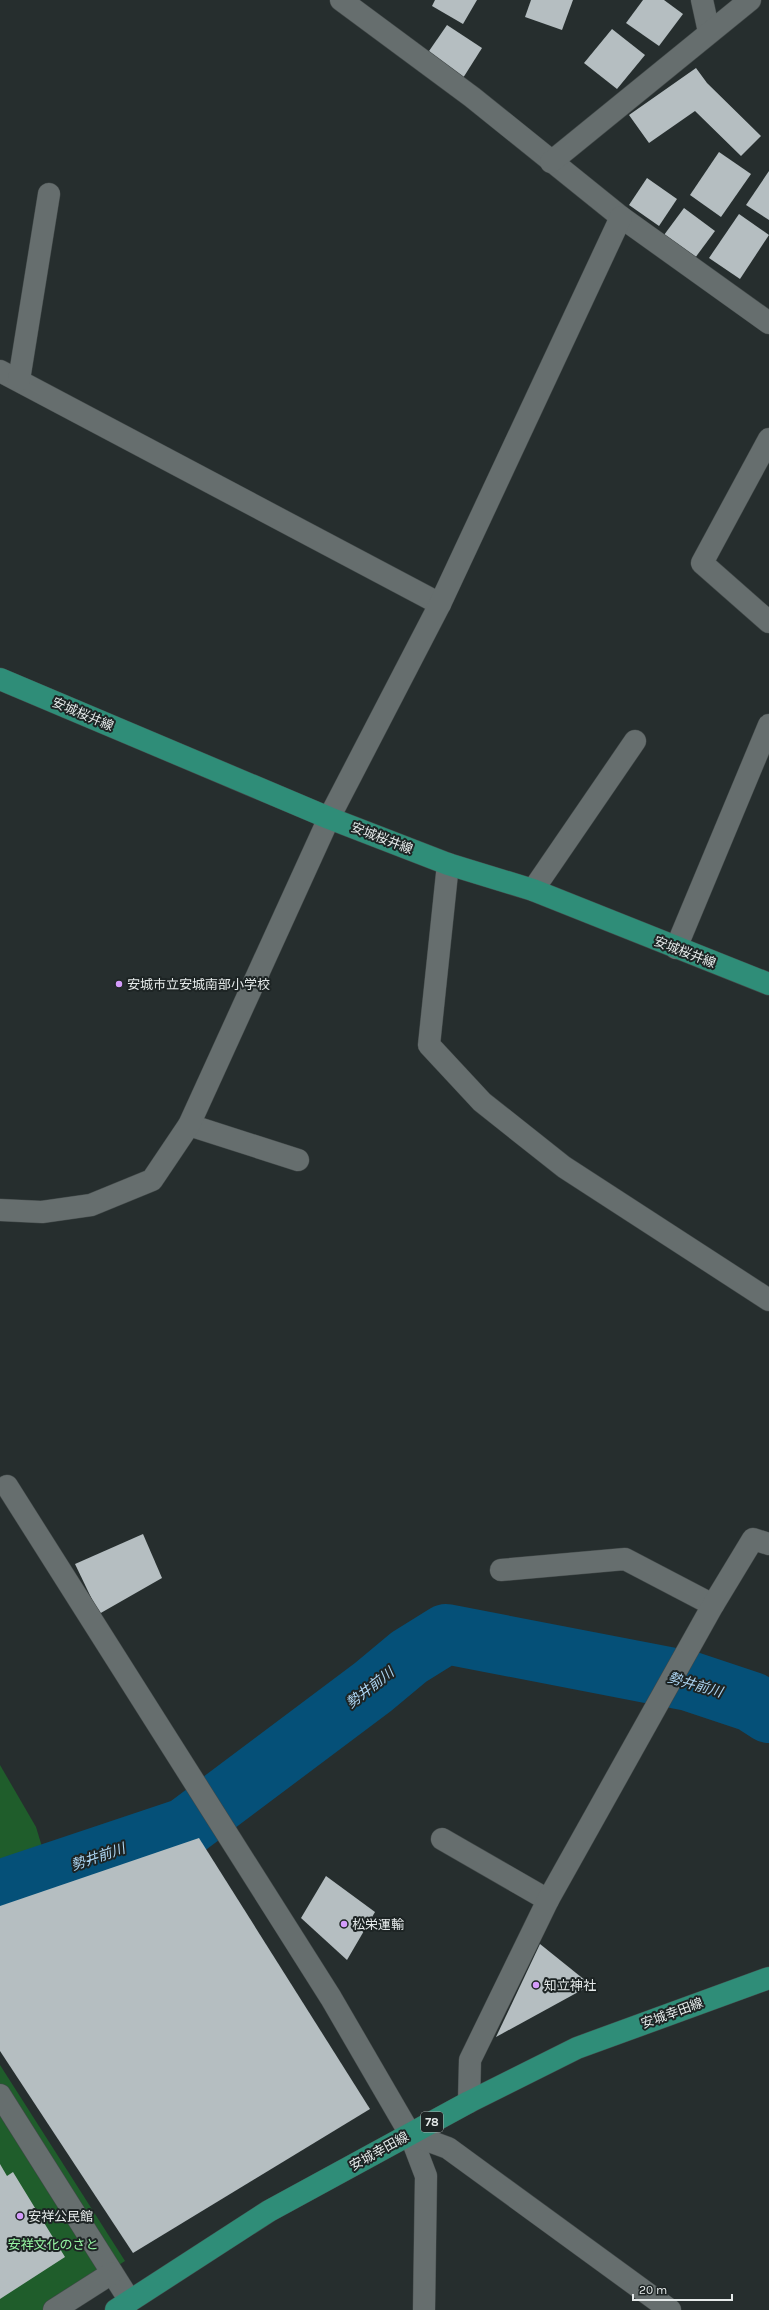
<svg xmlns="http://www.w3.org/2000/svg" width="769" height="2310" viewBox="0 0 769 2310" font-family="Karla,'Noto Sans JP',sans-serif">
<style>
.green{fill:#1f5d2b}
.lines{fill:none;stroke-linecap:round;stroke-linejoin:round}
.river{stroke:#055078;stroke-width:60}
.building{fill:#b5bec1}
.minor-casing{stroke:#424949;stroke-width:23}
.major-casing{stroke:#424949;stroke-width:23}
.minor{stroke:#666e6e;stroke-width:22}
.major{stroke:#2f8d78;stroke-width:22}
.poi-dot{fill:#d49cfb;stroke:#1d2424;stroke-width:1.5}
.labels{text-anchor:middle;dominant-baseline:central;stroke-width:4;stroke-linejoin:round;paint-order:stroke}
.shield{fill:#1d2424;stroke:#a9afaf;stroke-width:1}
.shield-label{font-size:12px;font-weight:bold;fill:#e5eaea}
.street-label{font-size:13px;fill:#e5eaea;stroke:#1d2424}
.poi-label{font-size:13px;fill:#e5eaea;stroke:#1d2424;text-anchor:start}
.park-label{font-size:13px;fill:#97f8a4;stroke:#1d2424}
.water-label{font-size:14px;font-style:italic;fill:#add5f2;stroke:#1d2424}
</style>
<rect width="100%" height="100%" fill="#262e2e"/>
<!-- green -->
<g class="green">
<polygon points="0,1765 36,1827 46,1860 0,1877"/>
<polygon points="0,2065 125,2261 48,2310 0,2310"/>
</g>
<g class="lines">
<!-- river -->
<polyline class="river" points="0,1890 185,1828 373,1687 409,1657 446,1634 689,1681 752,1702 769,1713"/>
</g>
<!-- building -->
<g class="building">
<polygon points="435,0 477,0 463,24 432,6"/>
<polygon points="531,0 573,0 562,30 525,17"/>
<polygon points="643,0 664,0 683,14 659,46 626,23"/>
<polygon points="447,25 482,48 463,78 427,54"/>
<polygon points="612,29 645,55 617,89 584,63"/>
<polygon points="696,68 707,83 761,136 741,156 695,111 649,143 629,115"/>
<polygon points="719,152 751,174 721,217 690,195"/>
<polygon points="769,171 769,220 746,205"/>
<polygon points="647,178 677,199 659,226 629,205"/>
<polygon points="684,208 715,231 695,258 664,235"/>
<polygon points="739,214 769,235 740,279 709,258"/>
<polygon points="143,1534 162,1578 99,1614 75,1564"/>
<polygon points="199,1838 370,2109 133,2253 0,2051 0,1906"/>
<polygon points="326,1876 375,1912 347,1960 301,1918"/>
<polygon points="540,1944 591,1985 496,2037"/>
<polygon points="0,2164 7,2176 13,2172 65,2257 0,2299"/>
</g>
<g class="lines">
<!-- minor casing -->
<g class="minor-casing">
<g id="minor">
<polyline points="341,0 472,97 621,217 769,323"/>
<polyline points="702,0 709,32"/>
<polyline points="551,162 750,0"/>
<polyline points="0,371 440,604"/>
<polyline points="19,380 49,194"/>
<polyline points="769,439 702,563 769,622"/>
<polyline points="448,864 429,1045 482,1102 564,1167 769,1300"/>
<polyline points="533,890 635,741"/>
<polyline points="676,948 769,725"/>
<polyline points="189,1125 298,1160"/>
<polyline points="0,1210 42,1212 91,1205 152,1180 189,1125 329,818 440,604 621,217"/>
<polyline points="7,1486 331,1998 410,2134 426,2176 424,2310"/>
<polyline points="501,1570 625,1559 713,1605"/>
<polyline points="442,1839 548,1900"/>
<polyline points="0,2095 130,2301"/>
<polyline points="469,2102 470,2060 548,1900 713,1605 753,1539 769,1544"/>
<polyline points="410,2134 448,2148 670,2310"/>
<polyline points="54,2310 112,2273"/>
</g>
</g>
<!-- major casing -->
<g class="major-casing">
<g id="major">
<polyline points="0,679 329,818 448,864 533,890 769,984"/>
<polyline points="116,2310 269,2211 469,2102 577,2048 769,1978"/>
</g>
</g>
<!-- minor -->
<use href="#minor" class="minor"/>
<!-- major -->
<use href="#major" class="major"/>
</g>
<!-- markers -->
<g class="poi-dot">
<circle cx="119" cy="984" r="4"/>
<circle cx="344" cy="1924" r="4"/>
<circle cx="536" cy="1985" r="4"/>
<circle cx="20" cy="2216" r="4"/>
</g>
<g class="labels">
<!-- shield labels -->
<rect class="shield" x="421" y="2112" width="22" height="20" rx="3"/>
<g class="shield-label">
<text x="432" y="2122">78</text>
</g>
<!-- street labels -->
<g class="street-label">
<text transform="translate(83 714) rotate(23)">安城桜井線</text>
<text transform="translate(382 838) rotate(21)">安城桜井線</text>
<text transform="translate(685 952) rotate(21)">安城桜井線</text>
<text transform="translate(672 2013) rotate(-20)">安城幸田線</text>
<text transform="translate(379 2151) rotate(-29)">安城幸田線</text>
</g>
<!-- poi labels -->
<g class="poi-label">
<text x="127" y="984">安城市立安城南部小学校</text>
<text x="352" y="1924">松栄運輸</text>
<text x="544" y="1985">知立神社</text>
<text x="28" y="2216">安祥公民館</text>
</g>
<!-- park labels -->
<g class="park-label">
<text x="53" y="2244">安祥文化のさと</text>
</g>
<!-- water labels -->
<g class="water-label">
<text transform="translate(695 1685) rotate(16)">勢井前川</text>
<text transform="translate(370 1688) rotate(-38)">勢井前川</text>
<text transform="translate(98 1857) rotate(-19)">勢井前川</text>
</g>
</g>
<!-- scale -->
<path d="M633 2294v6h99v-6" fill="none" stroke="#e5eaea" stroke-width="2"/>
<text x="639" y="2294" font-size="12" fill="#e5eaea" stroke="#1d2424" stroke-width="3" paint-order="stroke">20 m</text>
</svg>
